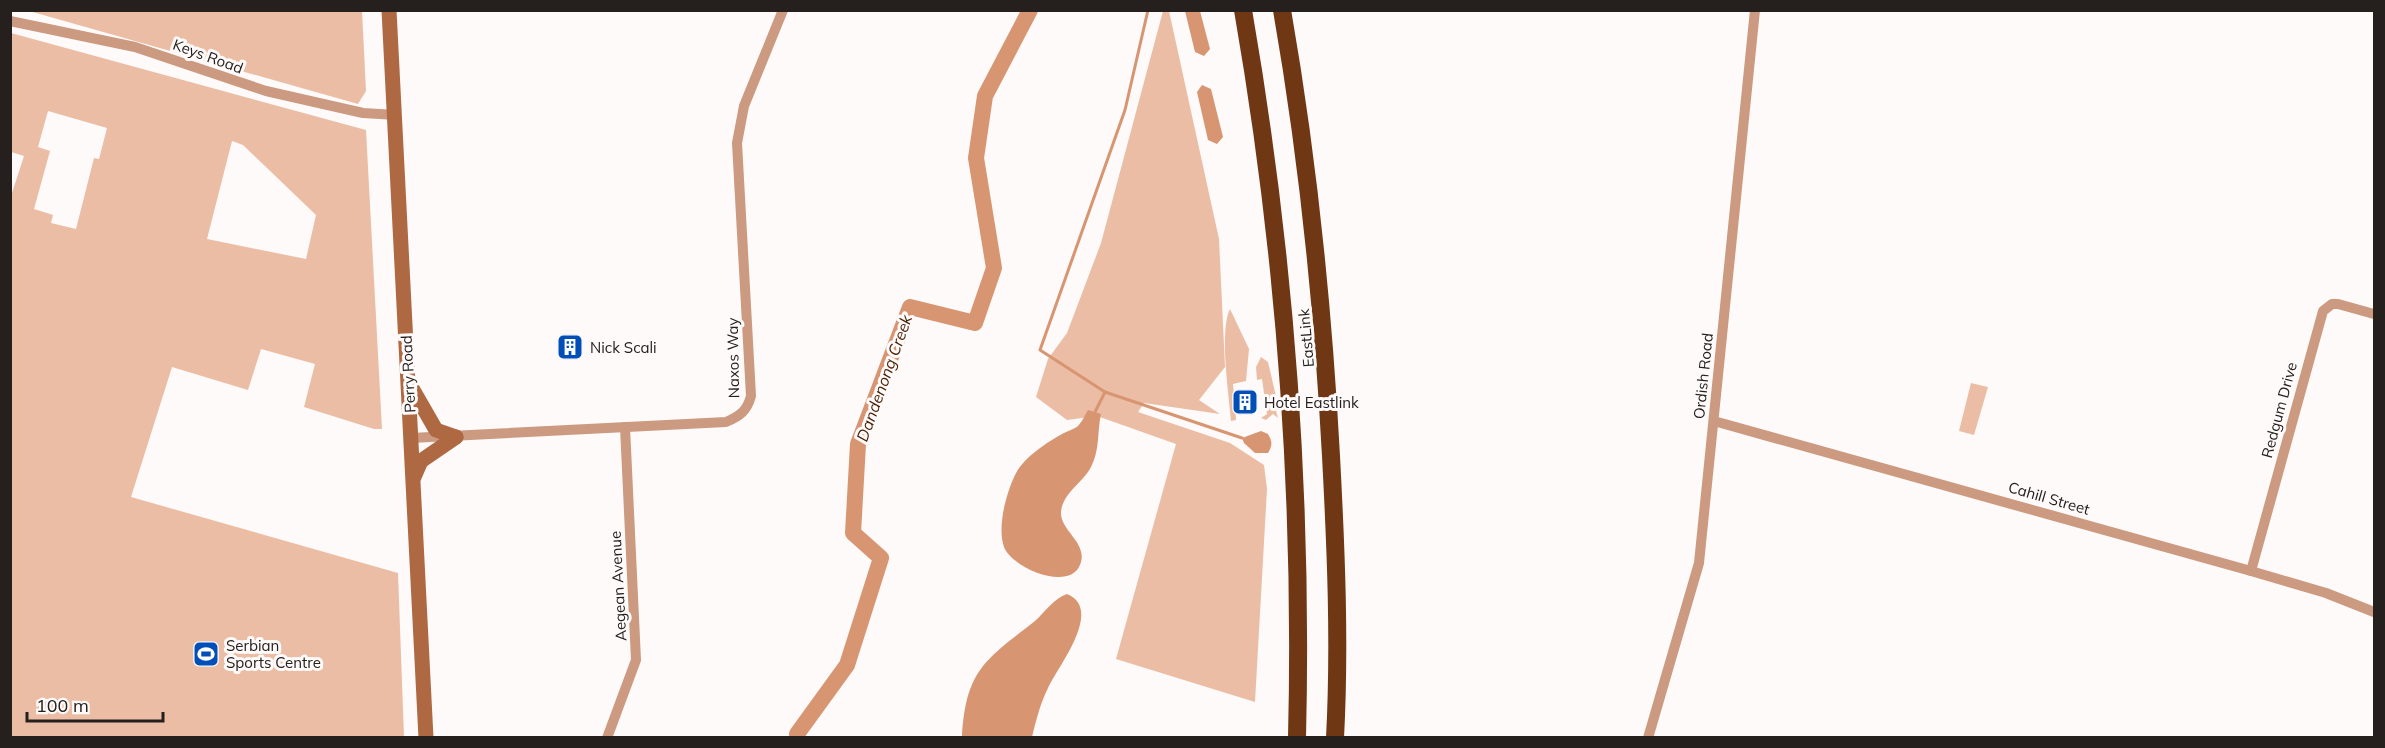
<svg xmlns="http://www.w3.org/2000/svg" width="2385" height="748" viewBox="0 0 2385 748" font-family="Mulish,sans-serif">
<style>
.green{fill:#ebbda5;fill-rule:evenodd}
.water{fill:#d89571}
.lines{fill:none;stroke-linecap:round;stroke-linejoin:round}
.stream{stroke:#d89571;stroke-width:3}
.river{stroke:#d89571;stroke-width:16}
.street{stroke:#cb9a80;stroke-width:10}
.secondary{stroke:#af6942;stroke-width:15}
.highway{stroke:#703714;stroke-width:18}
.labels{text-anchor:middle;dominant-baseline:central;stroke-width:6;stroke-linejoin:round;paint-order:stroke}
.street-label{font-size:15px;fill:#25201d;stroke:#fdfaf9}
.poi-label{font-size:15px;fill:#25201d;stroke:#fdfaf9;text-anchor:start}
.water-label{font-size:16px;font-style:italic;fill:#461c01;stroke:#fdfaf9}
</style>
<rect width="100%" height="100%" fill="#fdfaf9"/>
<!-- green -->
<g class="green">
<polygon points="29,11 362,11 366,91 358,104"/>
<polygon points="1163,11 1169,11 1219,239 1225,367 1199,400 1220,414 1144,403 1138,412 1230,443 1264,465 1267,489 1255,702 1116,659 1176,444 1097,416 1067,420 1036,397 1048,359 1067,333 1101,243"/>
<path d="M11,33L366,130L382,429H374L304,407L315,364L261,349L248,390L172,367L131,497L398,573L404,737H11L10,199L24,156L11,152ZM48,111L107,128L99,159L94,158L76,229L51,223L53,215L34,209L50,151L38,147ZM232,141L243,145L316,215L306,259L207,239Z"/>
<path d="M1230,309L1249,349L1246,381L1233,384L1236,420L1231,421C1229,395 1219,331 1230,309Z"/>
<polygon points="1261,357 1268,362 1278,405 1276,411 1278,418 1273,414 1266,420 1261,418 1267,414 1262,379 1257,380 1256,367"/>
<polygon points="1971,383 1988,387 1974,435 1959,431"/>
</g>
<!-- water -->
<g class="water">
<polygon points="1185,11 1200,11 1210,49 1204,56 1195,52"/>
<polygon points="1202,85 1211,89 1223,137 1217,144 1208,140 1197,92"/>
<path d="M1088,410L1101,414C1097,432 1100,450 1091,467C1083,483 1063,492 1061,512C1060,531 1089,543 1080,565C1069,592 1012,568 1004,547C997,527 1006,494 1015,475C1023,458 1046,443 1062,434C1067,431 1075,429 1078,426C1082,422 1085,415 1088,410Z"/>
<path d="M1261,431L1268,434C1272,441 1273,445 1268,453H1255L1244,443L1242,438Z"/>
<path d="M1067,594C1105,609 1056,669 1048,688C1040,704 1036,721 1032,737H962C966,670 985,660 1035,621C1045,612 1054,598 1067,594Z"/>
</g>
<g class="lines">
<!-- stream -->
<g class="stream">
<polyline points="1148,10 1125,110 1040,350 1105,392 1242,438"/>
<polyline points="1095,412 1105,392"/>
</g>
<!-- river -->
<polyline class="river" points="798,738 797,734 847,665 881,558 853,533 858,444 910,307 975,323 994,268 976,158 985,96 1030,10"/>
<!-- street -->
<g class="street">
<polyline points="10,21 135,47 266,91 363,113 396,115"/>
<polyline points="1714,421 2251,571 2326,593 2374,612"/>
<path d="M411,438L726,422C740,416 747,411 751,396L737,143L744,106L783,10"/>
<polyline points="2251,571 2323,311 2332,304 2338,304 2374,314"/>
<polyline points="607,738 636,660 625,427"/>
<polyline points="1648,738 1699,563 1755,10"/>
</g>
<!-- secondary -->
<g class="secondary">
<polyline points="389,10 426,738"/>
<polyline points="409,383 436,430 456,437"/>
<polyline points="414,477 421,461 456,437"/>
</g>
<!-- highway -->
<g class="highway">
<path d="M1243,10C1285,251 1303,494 1297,738"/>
<path d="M1282,10C1308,158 1323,307 1331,456C1336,550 1340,644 1335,738"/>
</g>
</g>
<!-- icons -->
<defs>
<g id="building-square" transform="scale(1.35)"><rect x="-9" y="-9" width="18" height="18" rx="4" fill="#004fb9" stroke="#fdfaf9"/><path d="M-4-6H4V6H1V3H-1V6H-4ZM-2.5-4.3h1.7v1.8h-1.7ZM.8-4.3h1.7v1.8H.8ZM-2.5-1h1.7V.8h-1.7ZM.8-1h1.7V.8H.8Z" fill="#fff"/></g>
<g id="stadium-square" transform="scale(1.35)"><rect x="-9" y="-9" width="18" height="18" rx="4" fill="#004fb9" stroke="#fdfaf9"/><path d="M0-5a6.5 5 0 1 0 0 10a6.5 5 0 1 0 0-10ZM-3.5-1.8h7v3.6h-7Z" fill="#fff"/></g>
</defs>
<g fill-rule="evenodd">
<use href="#building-square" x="570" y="347"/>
<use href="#building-square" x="1245" y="402"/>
<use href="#stadium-square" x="206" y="654"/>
</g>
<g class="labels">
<!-- street labels -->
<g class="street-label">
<text transform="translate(208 56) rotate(20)">Keys Road</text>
<text transform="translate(1306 338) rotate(-95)">EastLink</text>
<text transform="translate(733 358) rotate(-91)">Naxos Way</text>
<text transform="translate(408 374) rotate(-93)">Perry Road</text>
<text transform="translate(1703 376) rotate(-84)">Ordish Road</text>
<text transform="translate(2279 410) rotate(-75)">Redgum Drive</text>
<text transform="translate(2049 498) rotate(16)">Cahill Street</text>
<text transform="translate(618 586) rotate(-93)">Aegean Avenue</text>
</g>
<!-- poi labels -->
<g class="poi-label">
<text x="590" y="347">Nick Scali</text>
<text x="1264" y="402">Hotel Eastlink</text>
<text x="226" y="645">Serbian<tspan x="226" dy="17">Sports Centre</tspan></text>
</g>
<!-- water labels -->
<g class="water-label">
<text transform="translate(884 378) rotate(-70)">Dandenong Creek</text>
</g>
</g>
<!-- border -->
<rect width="2385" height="748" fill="none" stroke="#25201d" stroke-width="24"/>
<!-- scale -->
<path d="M27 712v9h136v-9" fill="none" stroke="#25201d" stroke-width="3"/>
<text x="36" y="712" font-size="18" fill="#25201d" stroke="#fdfaf9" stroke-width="4.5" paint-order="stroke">100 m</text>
</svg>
